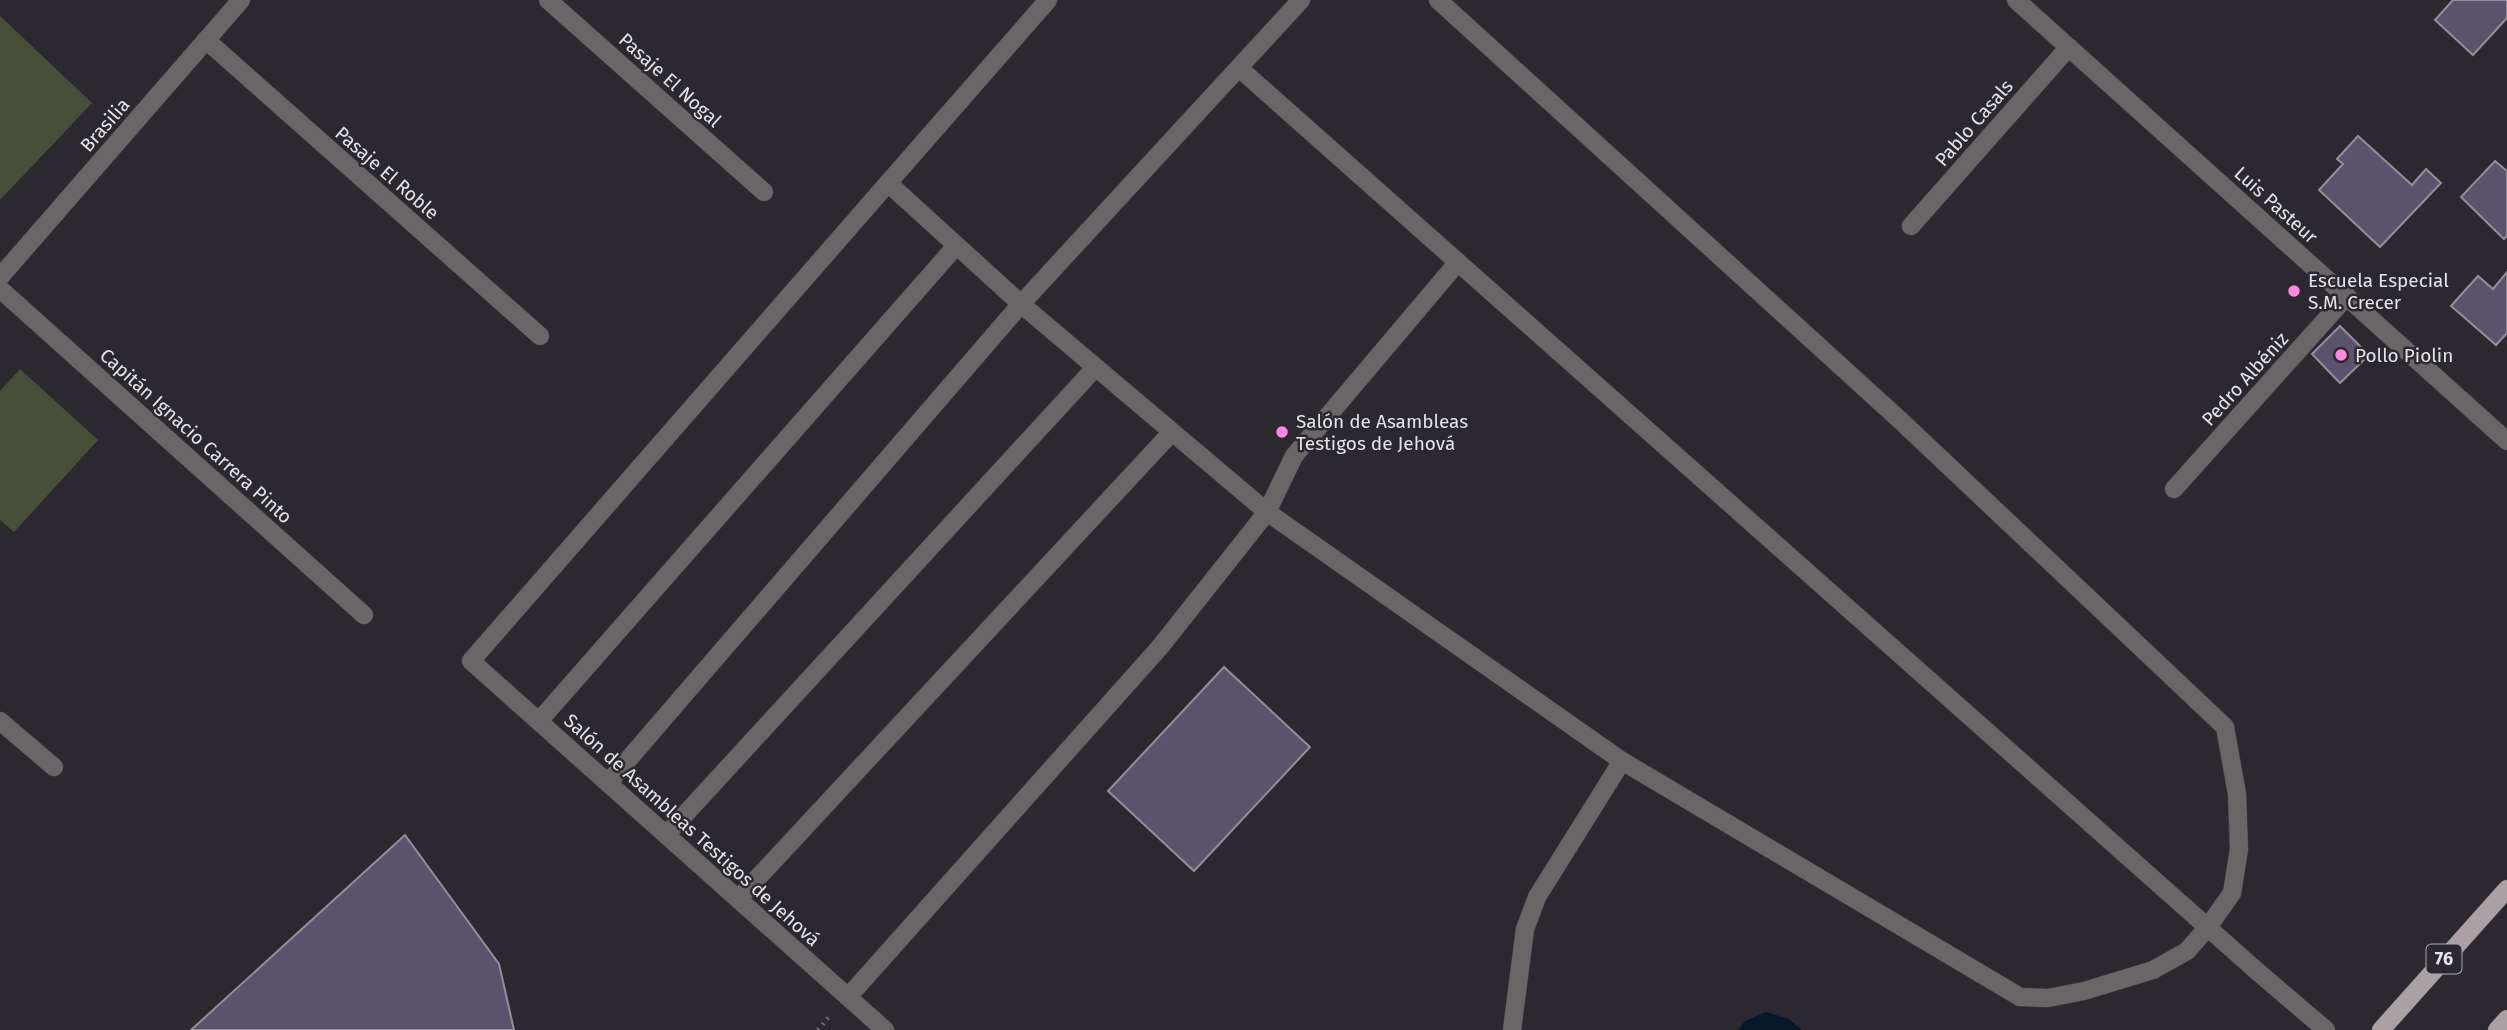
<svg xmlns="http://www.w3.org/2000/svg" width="2507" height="1030" viewBox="0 0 2507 1030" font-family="'Fira Sans',sans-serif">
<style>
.green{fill:#474f38}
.water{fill:#051829}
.building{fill:#5b536d;stroke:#928f97;stroke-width:2}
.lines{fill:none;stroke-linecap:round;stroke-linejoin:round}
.minor-casing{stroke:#49474d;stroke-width:19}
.major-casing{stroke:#49474d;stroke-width:19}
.path{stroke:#69676d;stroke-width:4.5;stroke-dasharray:2 5;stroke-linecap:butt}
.minor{stroke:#6a6667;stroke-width:18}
.major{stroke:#a9a1a3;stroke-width:18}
.poi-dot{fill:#fd86e2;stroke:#2b292f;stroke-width:2.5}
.labels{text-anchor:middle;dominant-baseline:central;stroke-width:5;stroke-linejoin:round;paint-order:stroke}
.shield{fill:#2b292f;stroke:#acabb0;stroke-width:2}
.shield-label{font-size:18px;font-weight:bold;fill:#e4e3e8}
.street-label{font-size:19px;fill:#e4e3e8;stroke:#2b292f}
.poi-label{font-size:19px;fill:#e4e3e8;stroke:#2b292f;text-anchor:start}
</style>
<rect width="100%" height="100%" fill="#2b292f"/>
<!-- green -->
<g class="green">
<polygon points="0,16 92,103 0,200"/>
<polygon points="20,369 98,440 14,532 0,520 0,391"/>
</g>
<!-- water -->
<polygon class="water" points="1766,1012 1789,1019 1802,1030 1738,1030 1745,1021"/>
<!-- building -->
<g class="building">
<polygon points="2453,0 2507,0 2507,18 2473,55 2435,20"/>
<polygon points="2358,136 2412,185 2426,169 2441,183 2380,247 2319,190 2343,164 2337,159"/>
<polygon points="2495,161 2507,171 2507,236 2504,239 2461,197"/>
<polygon points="2507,272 2507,333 2496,345 2451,306 2478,276 2493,289"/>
<polygon points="2340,326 2369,355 2340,383 2312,354"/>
<polygon points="1224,667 1310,747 1194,871 1108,791"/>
<polygon points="405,835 499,964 514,1030 191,1030"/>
</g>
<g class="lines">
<!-- minor casing -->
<g class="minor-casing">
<g id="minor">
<polyline points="548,0 764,192"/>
<polyline points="1048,0 888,183 1021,304 1267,512 1622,761 2020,997 2048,998 2084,991 2153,970 2187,951 2208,927 2232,893 2239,849 2237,794 2225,727 1901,421 1438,0"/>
<polyline points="2016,0 2507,441"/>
<polyline points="206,40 540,336"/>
<polyline points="1239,68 2258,972 2326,1030"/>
<polyline points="1911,226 2069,47"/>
<polyline points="0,277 241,0"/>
<polyline points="0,289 364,615"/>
<polyline points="2174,489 2347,296"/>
<polyline points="0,721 54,767"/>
<polyline points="539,721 956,246"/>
<polyline points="608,783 1021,304 1301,0"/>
<polyline points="666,835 1095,368"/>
<polyline points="738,899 1172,432"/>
<polyline points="848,997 1160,647 1267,512 1294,456 1458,262"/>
<polyline points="885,1030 471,661 888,183"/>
<polyline points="1512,1030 1525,929 1537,897 1622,761"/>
</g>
</g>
<!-- major casing -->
<g class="major-casing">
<g id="major">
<polyline points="2381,1030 2507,889"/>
<polyline points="2497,1030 2507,1019"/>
</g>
</g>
<!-- path -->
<polyline class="path" points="818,1030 829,1017"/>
<!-- minor -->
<use href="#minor" class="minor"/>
<!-- major -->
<use href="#major" class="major"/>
</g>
<!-- markers -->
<g class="poi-dot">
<circle cx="2294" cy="291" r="7"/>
<circle cx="2341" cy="355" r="7"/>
<circle cx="1282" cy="432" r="7"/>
</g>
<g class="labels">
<!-- shield labels -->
<rect class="shield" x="2426.5" y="944.5" width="35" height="29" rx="5"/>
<g class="shield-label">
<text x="2444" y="959">76</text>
</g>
<!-- street labels -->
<g class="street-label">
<text transform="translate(670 80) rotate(42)">Pasaje El Nogal</text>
<text transform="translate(1974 123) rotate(-49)">Pablo Casals</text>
<text transform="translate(105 125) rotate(-49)">Brasilia</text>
<text transform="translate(387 173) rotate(41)">Pasaje El Roble</text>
<text transform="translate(2276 205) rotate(42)">Luis Pasteur</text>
<text transform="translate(2245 379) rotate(-48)">Pedro Albéniz</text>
<text transform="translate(196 436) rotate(42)">Capitán Ignacio Carrera Pinto</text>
<text transform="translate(692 830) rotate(42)">Salón de Asambleas Testigos de Jehová</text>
</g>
<!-- poi labels -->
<g class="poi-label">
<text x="2308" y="280">Escuela Especial<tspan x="2308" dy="22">S.M. Crecer</tspan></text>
<text x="2355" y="355">Pollo Piolin</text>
<text x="1296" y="421">Salón de Asambleas<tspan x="1296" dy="22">Testigos de Jehová</tspan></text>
</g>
</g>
</svg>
